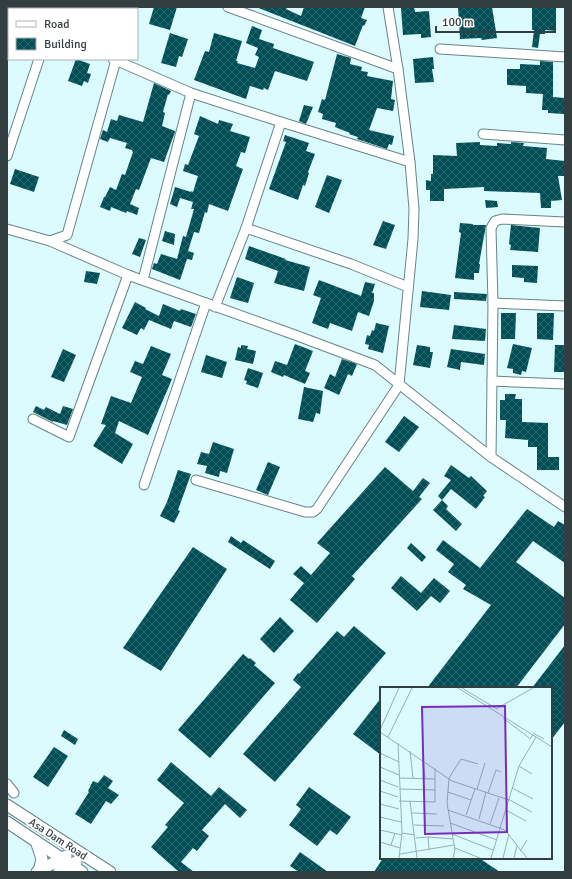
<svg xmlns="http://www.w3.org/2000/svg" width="572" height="879" viewBox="0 0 572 879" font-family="Signika,sans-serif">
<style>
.building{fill:url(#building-cross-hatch)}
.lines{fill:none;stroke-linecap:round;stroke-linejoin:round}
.minor-casing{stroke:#688488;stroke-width:11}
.major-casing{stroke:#688488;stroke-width:13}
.minor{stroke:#fff;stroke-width:9}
.major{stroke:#fff;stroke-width:11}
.labels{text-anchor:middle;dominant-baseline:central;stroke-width:4;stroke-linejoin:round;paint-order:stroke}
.street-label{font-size:11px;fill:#323e40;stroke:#fff}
.inset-road{fill:none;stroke:#97afb3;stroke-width:1}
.view{fill:#7b2cbf;fill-opacity:0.15;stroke:#7b2cbf;stroke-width:2}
.inset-edge{fill:none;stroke:#323e40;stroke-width:2}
</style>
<defs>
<pattern id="building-cross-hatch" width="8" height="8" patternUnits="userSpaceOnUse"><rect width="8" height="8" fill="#014e56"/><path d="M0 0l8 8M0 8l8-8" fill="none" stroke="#28666c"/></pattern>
</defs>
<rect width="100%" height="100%" fill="#dbfbff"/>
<!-- building -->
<g class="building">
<polygon points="154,7 177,7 170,30 149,24"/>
<polygon points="256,7 287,7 286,9 301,16 304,7 365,7 361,18 367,20 364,26 363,25 355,46"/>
<polygon points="414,7 415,12 429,11 431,37 421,38 421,34 403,35 401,8"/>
<polygon points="458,7 492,7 497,38 482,40 481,38 460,39"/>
<polygon points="532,7 556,7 556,31 545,30 545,34 540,34 538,48 532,47 534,30 532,30"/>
<polygon points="252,26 262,30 259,39 274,44 273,48 314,62 307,81 275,71 268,90 264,88 263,90 250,86 246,99 194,80 205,51 209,52 214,33 242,41 236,61 238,61 237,63 255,68 259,57 255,55 258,48 246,43"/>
<polygon points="170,33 188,39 182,57 179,56 176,67 161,63"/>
<polygon points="337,54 351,58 350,64 362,67 361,71 368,72 367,76 393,81 391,99 395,100 393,111 377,108 369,130 394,136 392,145 389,144 387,149 357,139 358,137 349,134 350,133 335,127 336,123 322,119 323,114 318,112 322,99 325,100"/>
<polygon points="433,57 434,69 432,69 434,82 415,83 413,59"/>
<polygon points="76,59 90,64 87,73 91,74 88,83 84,81 82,86 68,81"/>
<polygon points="540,61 553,62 553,97 565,98 565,113 564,114 548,113 548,110 542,110 543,94 526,93 526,86 507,85 507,69 520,69 520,64 540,65"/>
<polygon points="154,83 171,91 169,95 168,94 163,112 165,113 162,126 175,131 175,132 164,162 151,158 139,190 136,189 130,204 139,208 137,215 127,211 126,213 111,207 110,211 100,207 104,197 105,197 110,187 116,190 122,174 125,175 133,152 132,151 132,150 125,148 127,143 110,138 108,142 100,139 103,130 107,132 111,119 117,121 119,115 143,122"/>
<polygon points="304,105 313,107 306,124 299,121"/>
<polygon points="200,116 218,124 219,120 233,124 230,131 250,137 245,153 241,152 236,166 243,169 228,211 209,204 207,213 205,212 199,233 194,232 188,251 194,253 192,260 187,259 180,280 152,269 154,263 157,264 161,254 177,259 183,236 186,237 194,209 191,209 193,202 180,198 177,207 170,204 175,187 191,192 191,191 193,192 198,176 183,171 185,164 188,165 199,136 194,134"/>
<polygon points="285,135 309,143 306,151 315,154 308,172 309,173 305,186 303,185 298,200 269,189 286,142 283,141"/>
<polygon points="480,142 480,145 497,146 497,143 511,144 511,142 524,143 523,146 547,148 546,159 565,161 565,176 558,176 562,200 551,201 551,208 541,208 540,193 484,191 484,187 444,189 444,201 430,201 430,190 426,190 426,180 431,181 431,174 433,174 433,155 457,156 456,143"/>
<polygon points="15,169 39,177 34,192 10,184"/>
<polygon points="327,175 342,180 329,213 315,207"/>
<polygon points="485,200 497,201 498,207 486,208"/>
<polygon points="383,221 395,225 386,249 373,245"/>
<polygon points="460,223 473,224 473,225 486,225 479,264 480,264 479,273 474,273 474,280 455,278 461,233 459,232"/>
<polygon points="511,225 540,228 538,252 510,250 511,245 509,244"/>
<polygon points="165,231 175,234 174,245 162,241"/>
<polygon points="139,238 146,240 140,257 132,254"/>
<polygon points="249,246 286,259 285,260 310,267 304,291 274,283 278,271 245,259"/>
<polygon points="512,265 538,266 537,283 524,282 524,278 512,277"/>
<polygon points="86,271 100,273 97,284 84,282"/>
<polygon points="237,277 254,283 248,303 230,298"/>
<polygon points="319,280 361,296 365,282 375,284 372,293 374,293 374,301 369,316 358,312 352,331 330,323 328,329 312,323 321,298 313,295"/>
<polygon points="422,291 451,295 449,310 420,307"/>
<polygon points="454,292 487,294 486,301 454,299"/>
<polygon points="135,302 146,308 145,309 159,316 163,304 180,311 181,309 196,314 191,327 174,321 171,329 149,320 144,330 141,328 137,335 122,328"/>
<polygon points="501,313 516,313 515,339 501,339"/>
<polygon points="537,313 554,313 553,340 537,339"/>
<polygon points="376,323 389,326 383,353 368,349 369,345 365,344 367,335 370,336 372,330 374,331"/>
<polygon points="454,325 486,329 485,341 452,339"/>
<polygon points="295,344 313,351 305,371 310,373 305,384 284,375 283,377 271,372 275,361 287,365"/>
<polygon points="513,344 532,348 526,372 522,371 521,375 513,373 513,369 507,368"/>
<polygon points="241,345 248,346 247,349 256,351 253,364 235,360 238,347 241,348"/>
<polygon points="417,345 430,347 430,352 433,352 430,368 413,365"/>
<polygon points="555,345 565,345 565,372 554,372"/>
<polygon points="151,346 171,354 162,375 172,379 148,435 119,421 115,433 133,444 122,464 93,446 106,425 101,424 111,396 131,403 142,377 130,372 135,361 143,364"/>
<polygon points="63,349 76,355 64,382 51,377"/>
<polygon points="451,349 485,354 484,365 461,362 460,370 447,367"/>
<polygon points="206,355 227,362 222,378 201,372"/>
<polygon points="342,359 357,364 352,376 348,374 339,395 324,388 330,374 335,377"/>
<polygon points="248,368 263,373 258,388 246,384 247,381 244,380"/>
<polygon points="304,387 323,391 320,414 316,413 313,422 298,419"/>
<polygon points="505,394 516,394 515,399 522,399 522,422 548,423 548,457 559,457 559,470 537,470 537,447 528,447 528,440 505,438 506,420 500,420 500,400 505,400"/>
<polygon points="36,406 44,410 46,407 60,414 63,406 73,409 67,425 53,421 53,422 33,412"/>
<polygon points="404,416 419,427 399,452 385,442"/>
<polygon points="213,442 234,449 227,473 220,471 219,477 205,473 207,466 197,464 201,452 209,454"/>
<polygon points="268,462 280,467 268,495 256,490"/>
<polygon points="451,465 469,478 471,476 487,491 483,496 485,497 476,509 451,489 442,500 438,496 451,480 444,476"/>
<polygon points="385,467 413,491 423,478 430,483 419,497 422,499 352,576 355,579 317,623 290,600 304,583 293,574 301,566 311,575 330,553 317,543"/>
<polygon points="178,470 191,474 178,510 180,511 174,523 160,516 167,502"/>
<polygon points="442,500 448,506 446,509 462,524 456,531 433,510"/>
<polygon points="527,509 554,527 558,521 565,525 565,563 533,541 516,562 565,598 565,624 516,688 427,688 491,605 463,589 466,585 448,572 454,564 436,550 443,540 480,568"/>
<polygon points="231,536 241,543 243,540 275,561 270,569 228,542"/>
<polygon points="411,543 426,557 422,562 407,548"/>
<polygon points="193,547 227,569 161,671 123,648"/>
<polygon points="401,576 421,593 434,578 450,591 440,603 431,596 417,611 391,588"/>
<polygon points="280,617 294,631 274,653 260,639"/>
<polygon points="354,626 386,653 275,782 243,754 301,687 293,680 298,673 299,674 337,631 344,637"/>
<polygon points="565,645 565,722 551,740 551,688 532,688"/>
<polygon points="243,654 249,659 250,658 256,663 254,665 275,683 210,758 178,730"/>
<polygon points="381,698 381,755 353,734"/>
<polygon points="64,730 78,739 75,745 61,736"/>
<polygon points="54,747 68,756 48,787 33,777"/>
<polygon points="171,762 211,796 219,787 247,810 240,818 225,804 202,830 209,836 197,851 193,848 181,862 194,872 179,872 151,847 168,827 165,825 184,803 157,780"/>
<polygon points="104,775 113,781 108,788 119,795 111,804 106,801 91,824 75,814 89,792 88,791 93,781 98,783"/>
<polygon points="309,787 351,817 337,835 330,830 317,846 289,825 301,809 296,805"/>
<polygon points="300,852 328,872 299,872 290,866"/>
<polygon points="383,858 479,858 500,872 374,872"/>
</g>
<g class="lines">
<!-- minor casing -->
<g class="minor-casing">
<g id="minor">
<polyline points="228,7 398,69"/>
<polyline points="55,9 55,7"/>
<polyline points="7,13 9,14"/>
<polyline points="440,49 565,57"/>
<polyline points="113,59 191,93 281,122 410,162"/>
<polyline points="483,134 565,140"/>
<polyline points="7,156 39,59"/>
<polyline points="246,228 351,264 408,287"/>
<polyline points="7,229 50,241 128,275 295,335 375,365 491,457 565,507"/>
<polyline points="50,241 67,235 116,60"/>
<polyline points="143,280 191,93"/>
<polyline points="493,303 565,306"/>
<polyline points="215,307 246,228 281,122"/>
<polyline points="492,381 565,384"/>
<polyline points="33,419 69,437 128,275"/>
<polyline points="491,457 493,303 491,228 495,221 502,219 565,222"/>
<polyline points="196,480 305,512 313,512 317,509 399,385 413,239 414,209 410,162 398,69 388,7"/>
<polyline points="144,485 206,303"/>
<polyline points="7,784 14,793"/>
</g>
</g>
<!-- major casing -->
<g class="major-casing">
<g id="major">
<polyline points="7,805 110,872"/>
<polyline points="7,822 82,872"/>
<polyline points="36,841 42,859 39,871"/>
<polyline points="37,872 66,856"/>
<polyline points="59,872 76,862"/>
</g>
</g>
<!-- minor -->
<use href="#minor" class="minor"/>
<!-- major -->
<use href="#major" class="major"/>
</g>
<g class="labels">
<!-- street labels -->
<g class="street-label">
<text transform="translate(58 839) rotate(33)">Asa Dam Road</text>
</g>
</g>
<!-- overview -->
<g transform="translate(380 687)">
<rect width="172" height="172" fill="#dbfbff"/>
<path class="inset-road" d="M78,1L172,60M82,1L117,22M116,22L153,1M123,31L148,50L150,52L153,48M0,43L19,1M0,45L72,94L129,113M153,46L164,52M8,50L32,1M18,56L22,146L19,171M30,64L33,91M0,66L19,75M43,73L45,91M139,79L152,87M0,80L19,88M19,91L55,92M0,93L18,100M132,101L153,112M19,102L55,103M97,102L105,76M0,104L18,110M68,105L91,113M108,106L116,83L121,85M128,112L152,125M19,114L55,115V81M30,114L37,171M0,117L19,122M68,123L125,143L147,171M126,123L146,134M32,126L57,127M86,128L95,102M0,130L21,135M99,132L106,105M70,136L117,153M110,137L119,111M34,138L64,139M0,143L22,148M22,146L35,148M72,147L113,163M48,150L73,152M36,151L48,150L49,163M0,155L20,161M11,158L15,146M75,161L100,171M140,164L147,153M20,167L74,158M73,171L75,163L67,116L69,91L81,72L98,77M111,171L139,79L156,50M123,171L129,147M134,171L137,159"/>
<path class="view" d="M125,19L127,145L45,147L42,20Z"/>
<rect width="172" height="172" class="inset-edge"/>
</g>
<!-- border -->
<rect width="572" height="879" fill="none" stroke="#323e40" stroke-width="16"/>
<!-- legend -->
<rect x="8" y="8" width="130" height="52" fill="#ffffff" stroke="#adb2b3"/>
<rect x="16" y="21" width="20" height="6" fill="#ffffff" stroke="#adb2b3"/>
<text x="44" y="28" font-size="12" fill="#323e40">Road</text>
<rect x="16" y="38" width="20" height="12" fill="url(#building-cross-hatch)" stroke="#adb2b3"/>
<text x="44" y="48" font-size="12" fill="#323e40">Building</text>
<!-- scale -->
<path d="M436 26v6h119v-6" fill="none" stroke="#323e40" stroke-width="2"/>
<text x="442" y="26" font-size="12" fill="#323e40" stroke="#ffffff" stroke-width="3" paint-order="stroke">100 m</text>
</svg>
